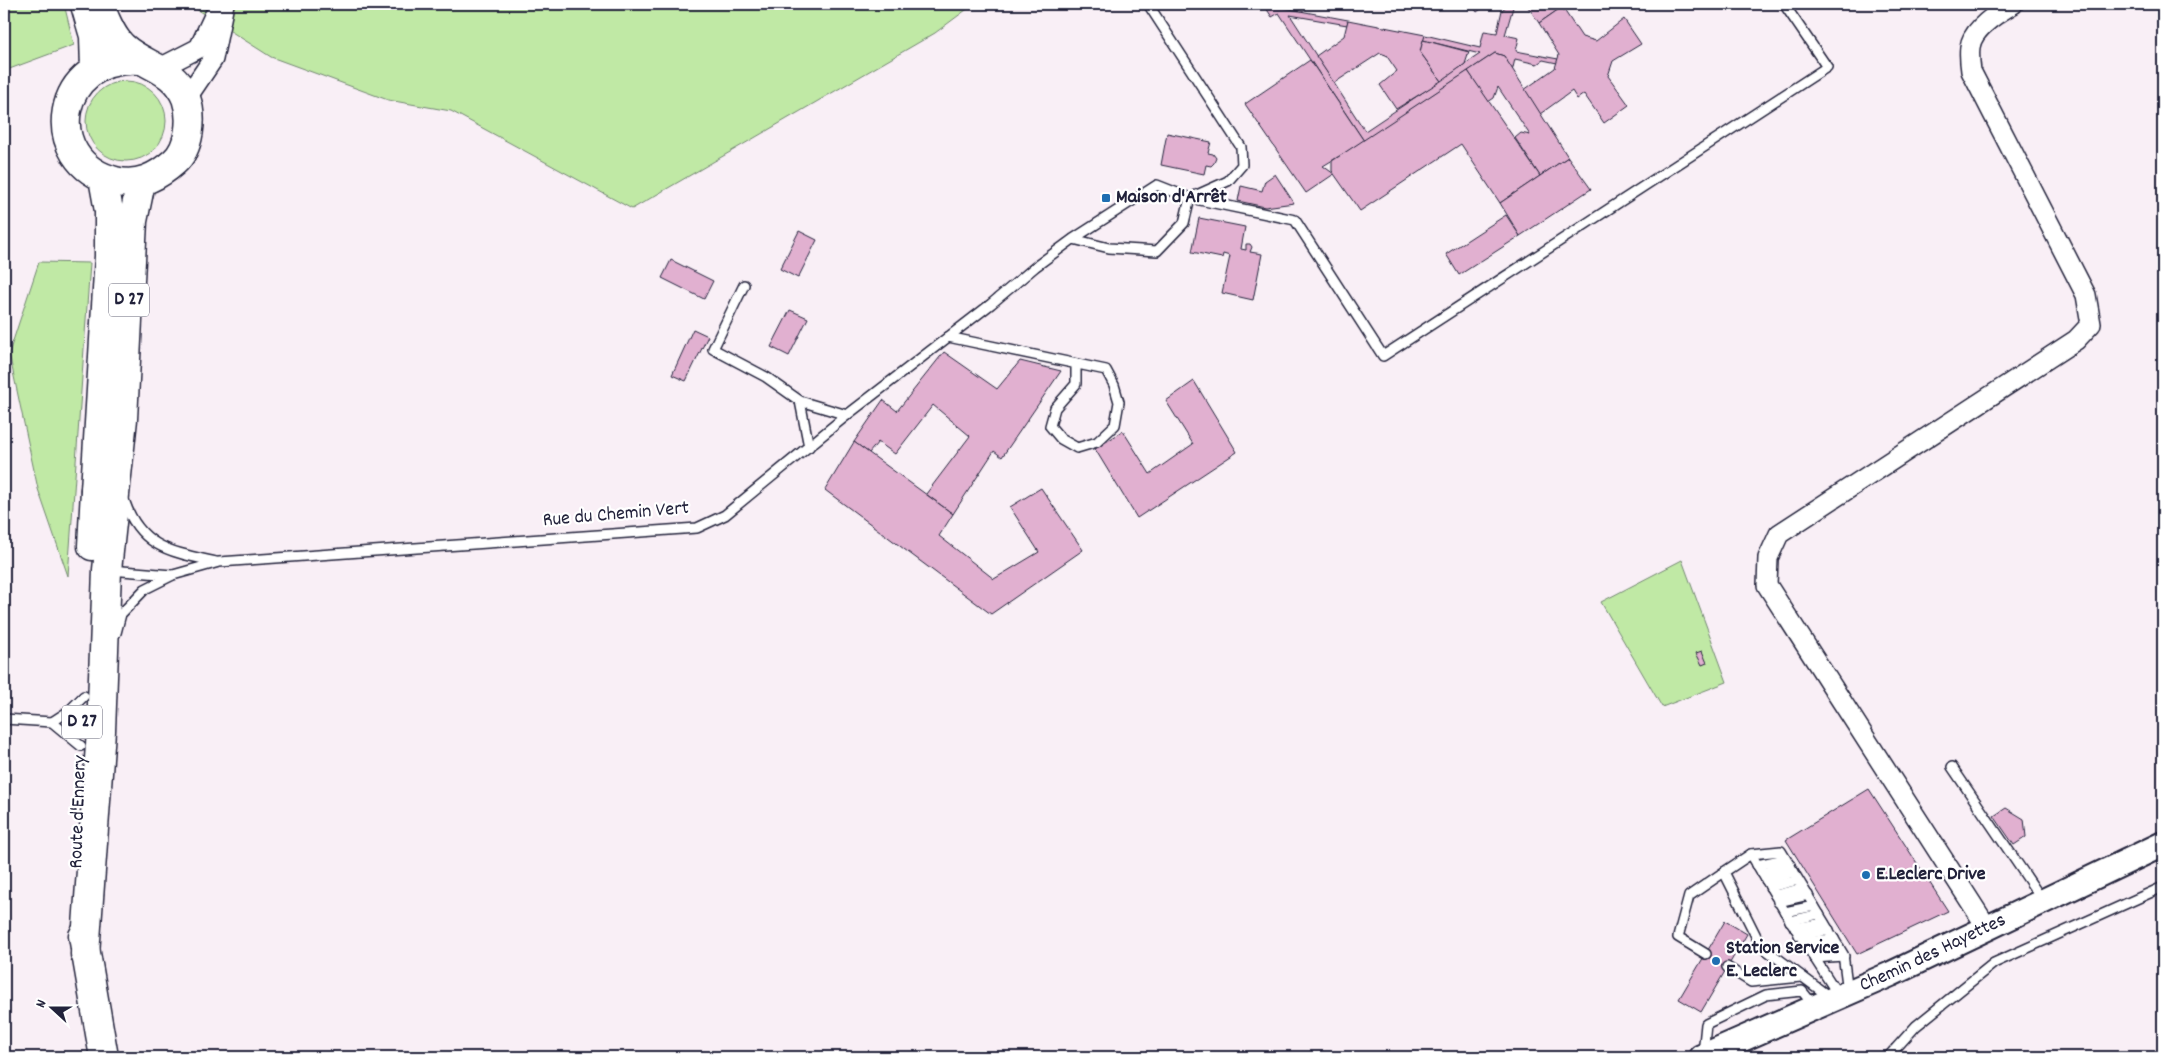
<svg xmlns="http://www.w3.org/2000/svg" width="2167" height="1061" viewBox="0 0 2167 1061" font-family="Dekko,sans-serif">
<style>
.green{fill:#c0e9a5;stroke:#718670}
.building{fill:#e1b0d0;stroke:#22223b}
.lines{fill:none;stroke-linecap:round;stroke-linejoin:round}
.service-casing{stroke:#22223b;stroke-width:12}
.minor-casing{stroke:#22223b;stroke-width:22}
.tertiary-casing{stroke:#22223b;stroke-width:28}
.primary-casing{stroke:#22223b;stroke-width:31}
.service{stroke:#fff;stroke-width:9}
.minor{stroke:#fff;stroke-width:19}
.tertiary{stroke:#fff;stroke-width:24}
.primary{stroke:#fff;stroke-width:28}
.poi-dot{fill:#1f6fb2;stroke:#fff;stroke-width:2}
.labels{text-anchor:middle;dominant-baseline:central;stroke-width:4.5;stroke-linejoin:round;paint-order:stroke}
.shield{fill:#fff;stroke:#646476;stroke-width:1}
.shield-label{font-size:19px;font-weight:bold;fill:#22223b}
.poi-label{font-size:20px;font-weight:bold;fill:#22223b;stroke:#fff;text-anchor:start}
.street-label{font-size:20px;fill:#22223b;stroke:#fff}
</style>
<rect width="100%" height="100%" fill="#f9eff6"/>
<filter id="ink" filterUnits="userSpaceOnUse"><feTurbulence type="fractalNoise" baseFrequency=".02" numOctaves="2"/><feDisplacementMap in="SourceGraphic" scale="10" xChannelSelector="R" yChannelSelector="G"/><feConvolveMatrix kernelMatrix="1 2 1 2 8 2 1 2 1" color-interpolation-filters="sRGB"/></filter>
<g filter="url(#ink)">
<!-- green -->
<g class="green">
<polygon points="4,4 64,4 74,45 4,71"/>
<polygon points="188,4 974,4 935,33 632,209 451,111 388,100 271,57"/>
<circle cx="126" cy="121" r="40"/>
<polygon points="39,262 90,263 68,576 38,489 9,353"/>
<polygon points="1682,560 1727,682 1662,707 1601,602"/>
</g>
<!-- building -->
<g class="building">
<polygon points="1266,4 1282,4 1284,8 1348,20 1347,25 1290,15 1365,131 1480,54 1423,40 1425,35 1480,48 1484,31 1497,33 1502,10 1509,4 1514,4 1505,35 1519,38 1516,51 1558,59 1557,63 1543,60 1537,64 1515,59 1512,72 1504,56 1495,53 1364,141 1279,13 1272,17 1264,5"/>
<polygon points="1471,4 1488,4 1477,12"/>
<polygon points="1526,4 1560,4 1562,7 1539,23"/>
<polygon points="1562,7 1582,37 1596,41 1624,19 1641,44 1613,61 1608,76 1629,105 1604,123 1584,94 1577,99 1572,91 1540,114 1524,90 1555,68 1559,55 1539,23"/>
<polygon points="1348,20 1425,35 1420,52 1441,81 1396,109 1380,85 1397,71 1386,55 1380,53 1334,83 1316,56 1344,36"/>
<polygon points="1423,40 1469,52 1465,64 1441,81 1420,52"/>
<polygon points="1495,53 1504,56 1568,157 1540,176 1515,138 1521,133 1530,135 1498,87 1494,98 1488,102 1468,71"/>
<polygon points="1310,60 1364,141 1323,166 1334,174 1306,193 1245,104"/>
<polygon points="1468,71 1540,176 1500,203 1461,144 1360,211 1332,171 1332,161"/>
<polygon points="1167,133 1211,142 1208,153 1213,154 1216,158 1214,163 1211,166 1206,165 1204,174 1161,165"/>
<polygon points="1568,157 1591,189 1520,236 1500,203"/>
<polygon points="1275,174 1294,203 1265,207 1238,201 1241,186 1262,191 1265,181"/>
<polygon points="1506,215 1520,236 1459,275 1446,254"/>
<polygon points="1199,218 1245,227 1241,249 1246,250 1246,244 1250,244 1252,247 1250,252 1262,254 1253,300 1222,293 1230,256 1223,254 1222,258 1192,252"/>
<polygon points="799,231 817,240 798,278 780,269"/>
<polygon points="671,260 713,281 704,299 662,278"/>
<polygon points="790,310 808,318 789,356 771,347"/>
<polygon points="693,329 708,336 686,381 672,375"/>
<polygon points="944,352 997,389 1020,361 1061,371 1002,457 994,451 953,514 926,494 970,436 933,405 895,454 878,442 869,453 854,442 883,400 897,411"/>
<polygon points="1194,381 1237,452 1137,518 1095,449 1123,431 1150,474 1193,444 1166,401"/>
<polygon points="854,442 953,514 939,536 994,579 1039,552 1010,507 1041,488 1083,550 991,614 825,490"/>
<polygon points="1702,651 1707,663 1702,665 1696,653"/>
<polygon points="1869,789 1948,911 1857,954 1786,840"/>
<polygon points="2006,808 2024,819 2026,837 2014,845 1994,816"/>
<polygon points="1725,921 1747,934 1701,1012 1679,999"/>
</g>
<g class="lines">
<!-- service casing -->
<g class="service-casing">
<g id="service">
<polyline points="1148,4 1241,147 1242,165 1228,181 1190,198"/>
<polyline points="1190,198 1295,220 1383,356 1827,67 1784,4"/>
<polyline points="744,285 713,349 766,377 800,401 847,415"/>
<polyline points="948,337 1106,370 1114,385 1119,402 1115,425 1097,442 1077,448 1061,439 1050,426 1055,408 1076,384 1076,364"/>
<polyline points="800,401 809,447"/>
<path d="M124,500C140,548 172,552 216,562"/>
<polyline points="110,570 172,575"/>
<polyline points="116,633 121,614 145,589 173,575 219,562 697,528 725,515 847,415 991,304 1035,267 1073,239 1157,185 1190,198 1184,223 1157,251 1109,248 1073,239"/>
<polyline points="4,719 52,722 81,746"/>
<polyline points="52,722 69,711 84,696"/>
<polyline points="1952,767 2043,901"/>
<polyline points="1751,854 1781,851 1843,954 1848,992"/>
<polyline points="1757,865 1785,859"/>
<polyline points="1762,873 1790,865"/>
<polyline points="1766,880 1794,872"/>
<polyline points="1770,887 1798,880"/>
<polyline points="1775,895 1803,888"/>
<polyline points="1778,902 1808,895"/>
<polyline points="1785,912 1814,906"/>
<polyline points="1790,921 1819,914"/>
<polyline points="1795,928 1824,923"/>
<polyline points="1799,935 1829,930"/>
<polyline points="1804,942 1834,939"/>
<polyline points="1809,950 1839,947"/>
<polyline points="1706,954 1678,937 1689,896 1724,872"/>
<polyline points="1814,958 1844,956"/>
<polyline points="1727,967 1751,982 1801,977"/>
<polyline points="1831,998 1761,946 1724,872 1751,854 1785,912 1839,996"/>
<polyline points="1703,1054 1706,1024 1766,995 1802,991 1815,1007"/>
<polyline points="1888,1057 1916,1026 1994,963 2163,887"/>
</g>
</g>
<!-- minor casing -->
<g class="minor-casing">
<g id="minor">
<polyline points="160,68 199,48 214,16"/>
<polyline points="186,99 213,59 224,4"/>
<path d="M1988,929L1767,585L1768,558L1779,534L2076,340L2091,324L2086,295L1971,71C1970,64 1969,55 1970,47C1972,29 1999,12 2013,4"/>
</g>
</g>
<!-- tertiary casing -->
<g class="tertiary-casing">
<g id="tertiary">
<path id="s1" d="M1701,1057L1891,974L2163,844"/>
</g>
</g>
<!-- primary casing -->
<g class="primary-casing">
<g id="primary">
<path d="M99,4C105,18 111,36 123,47C145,67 173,67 186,98C193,118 190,148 174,162C157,177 138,187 115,181C39,162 54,54 140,60"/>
<polyline points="85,5 94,36 95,69"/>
<polyline points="97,508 95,490 109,256 109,211 103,178"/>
<polyline points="92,546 95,490"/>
<polyline points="83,936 104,1057"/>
<polyline points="85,954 101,731 107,570 123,419 133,221 141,182"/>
</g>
</g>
<!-- service -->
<use href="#service" class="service"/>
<!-- minor -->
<use href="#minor" class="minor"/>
<!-- tertiary -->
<use href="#tertiary" class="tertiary"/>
<!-- primary -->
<use href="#primary" class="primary"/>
</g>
</g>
<!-- markers -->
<g class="poi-dot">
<rect x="1101" y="193" width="10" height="10" rx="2.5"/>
<circle cx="1866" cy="875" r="5"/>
<circle cx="1716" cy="961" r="5"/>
</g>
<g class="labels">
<!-- shield labels -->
<g class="shield">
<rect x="109" y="283.5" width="40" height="33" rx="4"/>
<rect x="62" y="705.5" width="40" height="33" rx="4"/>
</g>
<g class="shield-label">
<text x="129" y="300">D 27</text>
<text x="82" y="722">D 27</text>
</g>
<!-- poi labels -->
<g class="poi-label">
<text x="1116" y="198">Maison d'Arrêt</text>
<text x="1876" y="875">E.Leclerc Drive</text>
<text x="1726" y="949">Station Service<tspan x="1726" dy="23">E. Leclerc</tspan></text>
</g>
<!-- street labels -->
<g class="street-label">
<text transform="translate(616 515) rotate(-5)">Rue du Chemin Vert</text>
<text transform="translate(79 812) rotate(-88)">Route d'Ennery</text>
<text stroke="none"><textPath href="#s1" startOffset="254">Chemin des Hayettes</textPath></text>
</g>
</g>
<!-- margin -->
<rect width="2167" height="1061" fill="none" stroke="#fff" stroke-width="20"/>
<rect x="10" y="10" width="2147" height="1041" fill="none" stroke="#22223b" stroke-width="2" filter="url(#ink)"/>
<!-- north arrow -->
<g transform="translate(52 1008) rotate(291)" stroke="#ffffff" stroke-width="4" paint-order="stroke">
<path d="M0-4L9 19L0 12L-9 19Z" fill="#22223b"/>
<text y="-8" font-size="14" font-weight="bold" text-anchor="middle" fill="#22223b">N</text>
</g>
</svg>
